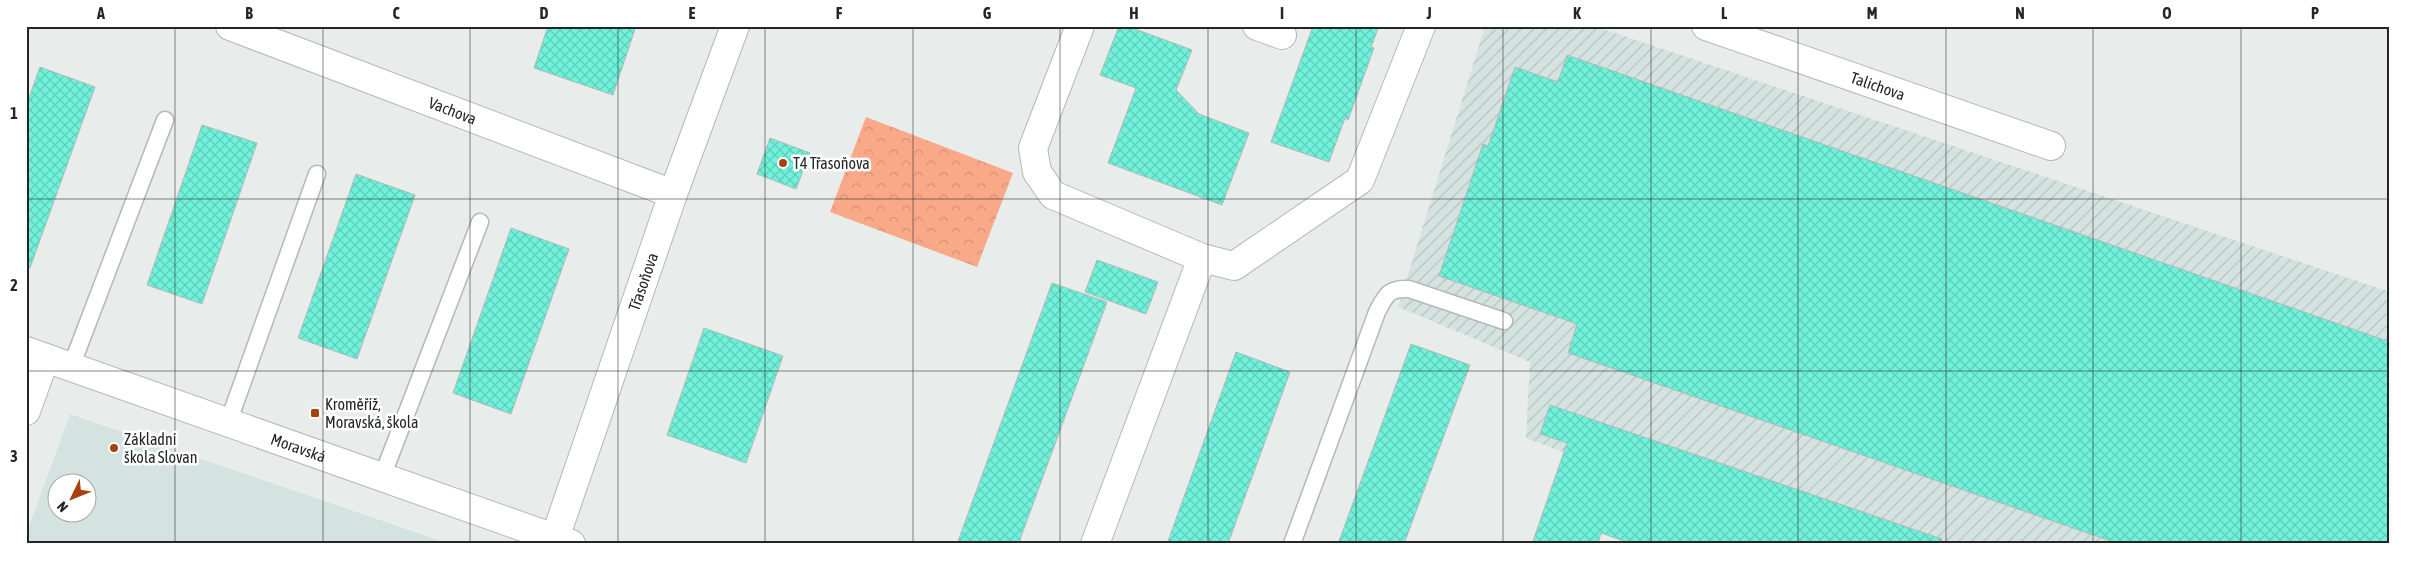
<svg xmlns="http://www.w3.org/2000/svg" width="2416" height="570" viewBox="0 0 2416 570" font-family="'Asap Condensed',sans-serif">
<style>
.built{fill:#d5e3e0;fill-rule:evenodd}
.industrial{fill:url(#industrial-furrows)}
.park{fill:url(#park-crowns)}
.building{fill:url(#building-cross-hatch);stroke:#b4b9b7}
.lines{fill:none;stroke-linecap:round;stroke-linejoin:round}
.lane-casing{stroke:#b4b9b7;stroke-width:19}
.street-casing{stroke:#b4b9b7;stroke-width:30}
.lane{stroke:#fff;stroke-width:16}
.street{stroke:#fff;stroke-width:28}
.grid{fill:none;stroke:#242625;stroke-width:1;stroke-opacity:0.55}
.poi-dot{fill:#a5420d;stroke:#fff;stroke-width:2}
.labels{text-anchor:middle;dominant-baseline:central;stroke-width:5;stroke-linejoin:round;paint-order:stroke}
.street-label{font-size:16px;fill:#242625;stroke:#fff}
.poi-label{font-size:16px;fill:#242625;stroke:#fff;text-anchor:start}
.neatline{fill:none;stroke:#242625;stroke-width:2}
.grid-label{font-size:16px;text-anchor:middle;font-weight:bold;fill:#242625}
</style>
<defs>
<pattern id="industrial-furrows" width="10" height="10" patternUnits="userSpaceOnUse" patternTransform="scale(1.25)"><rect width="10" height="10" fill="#d5e3e0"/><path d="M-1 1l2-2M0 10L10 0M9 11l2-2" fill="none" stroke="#b7c3c0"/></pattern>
<pattern id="park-crowns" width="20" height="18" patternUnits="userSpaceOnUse" patternTransform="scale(1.25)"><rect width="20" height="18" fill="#f9a888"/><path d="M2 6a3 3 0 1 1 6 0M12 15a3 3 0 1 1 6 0" fill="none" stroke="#d59075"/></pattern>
<pattern id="building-cross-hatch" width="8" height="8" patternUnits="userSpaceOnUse" patternTransform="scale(1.25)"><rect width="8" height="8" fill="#6ff1da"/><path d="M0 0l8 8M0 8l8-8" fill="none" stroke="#60cebb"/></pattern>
</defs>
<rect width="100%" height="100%" fill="#e8edec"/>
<!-- built -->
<path class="built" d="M70,414L450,544H26V535ZM58,482H88V512H58Z"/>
<!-- industrial -->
<polygon class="industrial" points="1485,26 1594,26 2390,292 2390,544 1806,544 1526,438 1530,362 1398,307"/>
<!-- park -->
<polygon class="park" points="866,117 1013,173 977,267 830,212"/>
<!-- building -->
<g class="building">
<polygon points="548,26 636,26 613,95 534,68"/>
<polygon points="1119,26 1127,26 1192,50 1176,90 1199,114 1249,133 1222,205 1108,163 1136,88 1100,75"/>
<polygon points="1313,26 1379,26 1371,47 1374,48 1348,120 1345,118 1329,162 1271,142"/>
<polygon points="1567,55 2390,342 2390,544 2119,544 1568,353 1577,324 1439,276 1483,144 1488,146 1515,67 1558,82"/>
<polygon points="40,67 95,87 30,268 26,267 26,106"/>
<polygon points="202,125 257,143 202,304 147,285"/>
<polygon points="770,138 810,153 796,189 757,174"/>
<polygon points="356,174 415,195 357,359 298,338"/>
<polygon points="511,228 569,249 511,414 453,393"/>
<polygon points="1097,260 1158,282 1146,314 1085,292"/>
<polygon points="1052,283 1107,302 1022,534 1019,544 957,544"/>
<polygon points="704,328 783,356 746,463 667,435"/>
<polygon points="1411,344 1470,365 1404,544 1338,544"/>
<polygon points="1236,352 1290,372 1228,544 1167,544"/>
<polygon points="1550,405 1942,539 1941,544 1632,544 1601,533 1598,544 1532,544 1567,443 1540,434"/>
</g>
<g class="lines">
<!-- lane casing -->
<g class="lane-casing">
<g id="lane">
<polyline points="71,367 165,120"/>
<polyline points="228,423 317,174"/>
<polyline points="382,477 480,222"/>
<path d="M1292,544L1377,312C1386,295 1388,288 1409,289L1504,321"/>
</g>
</g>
<!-- street casing -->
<g class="street-casing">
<g id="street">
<path id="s1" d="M230,26L673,194"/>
<polyline points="1080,26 1033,148 1037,172 1053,195 1202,258 1095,544"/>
<polyline points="1257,26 1282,35"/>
<path id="s2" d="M1706,26L2051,146"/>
<polyline points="1202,258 1234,266 1360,180 1421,26"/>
<path id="s3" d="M26,351L571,544"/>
<polyline points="26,411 45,358"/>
<path id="s4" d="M555,538L673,194L735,26"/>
</g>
</g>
<!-- lane -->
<use href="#lane" class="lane"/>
<!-- street -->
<use href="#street" class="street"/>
</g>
<!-- grid -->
<path class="grid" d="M175,26V544M323,26V544M470,26V544M618,26V544M765,26V544M913,26V544M1060,26V544M1208,26V544M1356,26V544M1503,26V544M1651,26V544M1798,26V544M1946,26V544M2093,26V544M2241,26V544M26,199H2390M26,371H2390"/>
<!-- markers -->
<g class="poi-dot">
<circle cx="783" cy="163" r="5"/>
<rect x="310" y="408" width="10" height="10" rx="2.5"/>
<circle cx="114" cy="448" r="5"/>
</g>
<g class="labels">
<!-- street labels -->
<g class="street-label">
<text stroke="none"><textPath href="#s2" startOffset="182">Talichova</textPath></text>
<text stroke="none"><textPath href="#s1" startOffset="238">Vachova</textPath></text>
<text stroke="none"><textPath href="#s4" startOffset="271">Třasoňova</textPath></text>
<text stroke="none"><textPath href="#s3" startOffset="289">Moravská</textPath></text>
</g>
<!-- poi labels -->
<g class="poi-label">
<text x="793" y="163">T4 Třasoňova</text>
<text x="325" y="404">Kroměříž,<tspan x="325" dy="18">Moravská, škola</tspan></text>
<text x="124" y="439">Základní<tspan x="124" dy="18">škola Slovan</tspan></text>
</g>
</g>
<!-- border -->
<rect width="2416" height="570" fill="none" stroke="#ffffff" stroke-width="55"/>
<!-- north arrow -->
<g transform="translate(72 498) rotate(227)"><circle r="24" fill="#ffffff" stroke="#a7a8a8"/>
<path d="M0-4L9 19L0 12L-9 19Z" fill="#a5420d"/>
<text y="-8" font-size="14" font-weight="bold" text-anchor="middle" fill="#242625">N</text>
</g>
<rect x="28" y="28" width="2360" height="514" class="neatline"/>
<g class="grid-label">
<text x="101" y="19">A</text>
<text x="249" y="19">B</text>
<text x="396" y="19">C</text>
<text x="544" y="19">D</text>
<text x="692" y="19">E</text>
<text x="839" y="19">F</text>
<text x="987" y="19">G</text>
<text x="1134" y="19">H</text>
<text x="1282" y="19">I</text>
<text x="1429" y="19">J</text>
<text x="1577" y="19">K</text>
<text x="1724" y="19">L</text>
<text x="1872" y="19">M</text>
<text x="2020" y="19">N</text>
<text x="2167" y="19">O</text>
<text x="2315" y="19">P</text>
<text x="14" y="119">1</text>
<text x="14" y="291">2</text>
<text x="14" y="462">3</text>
</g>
</svg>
